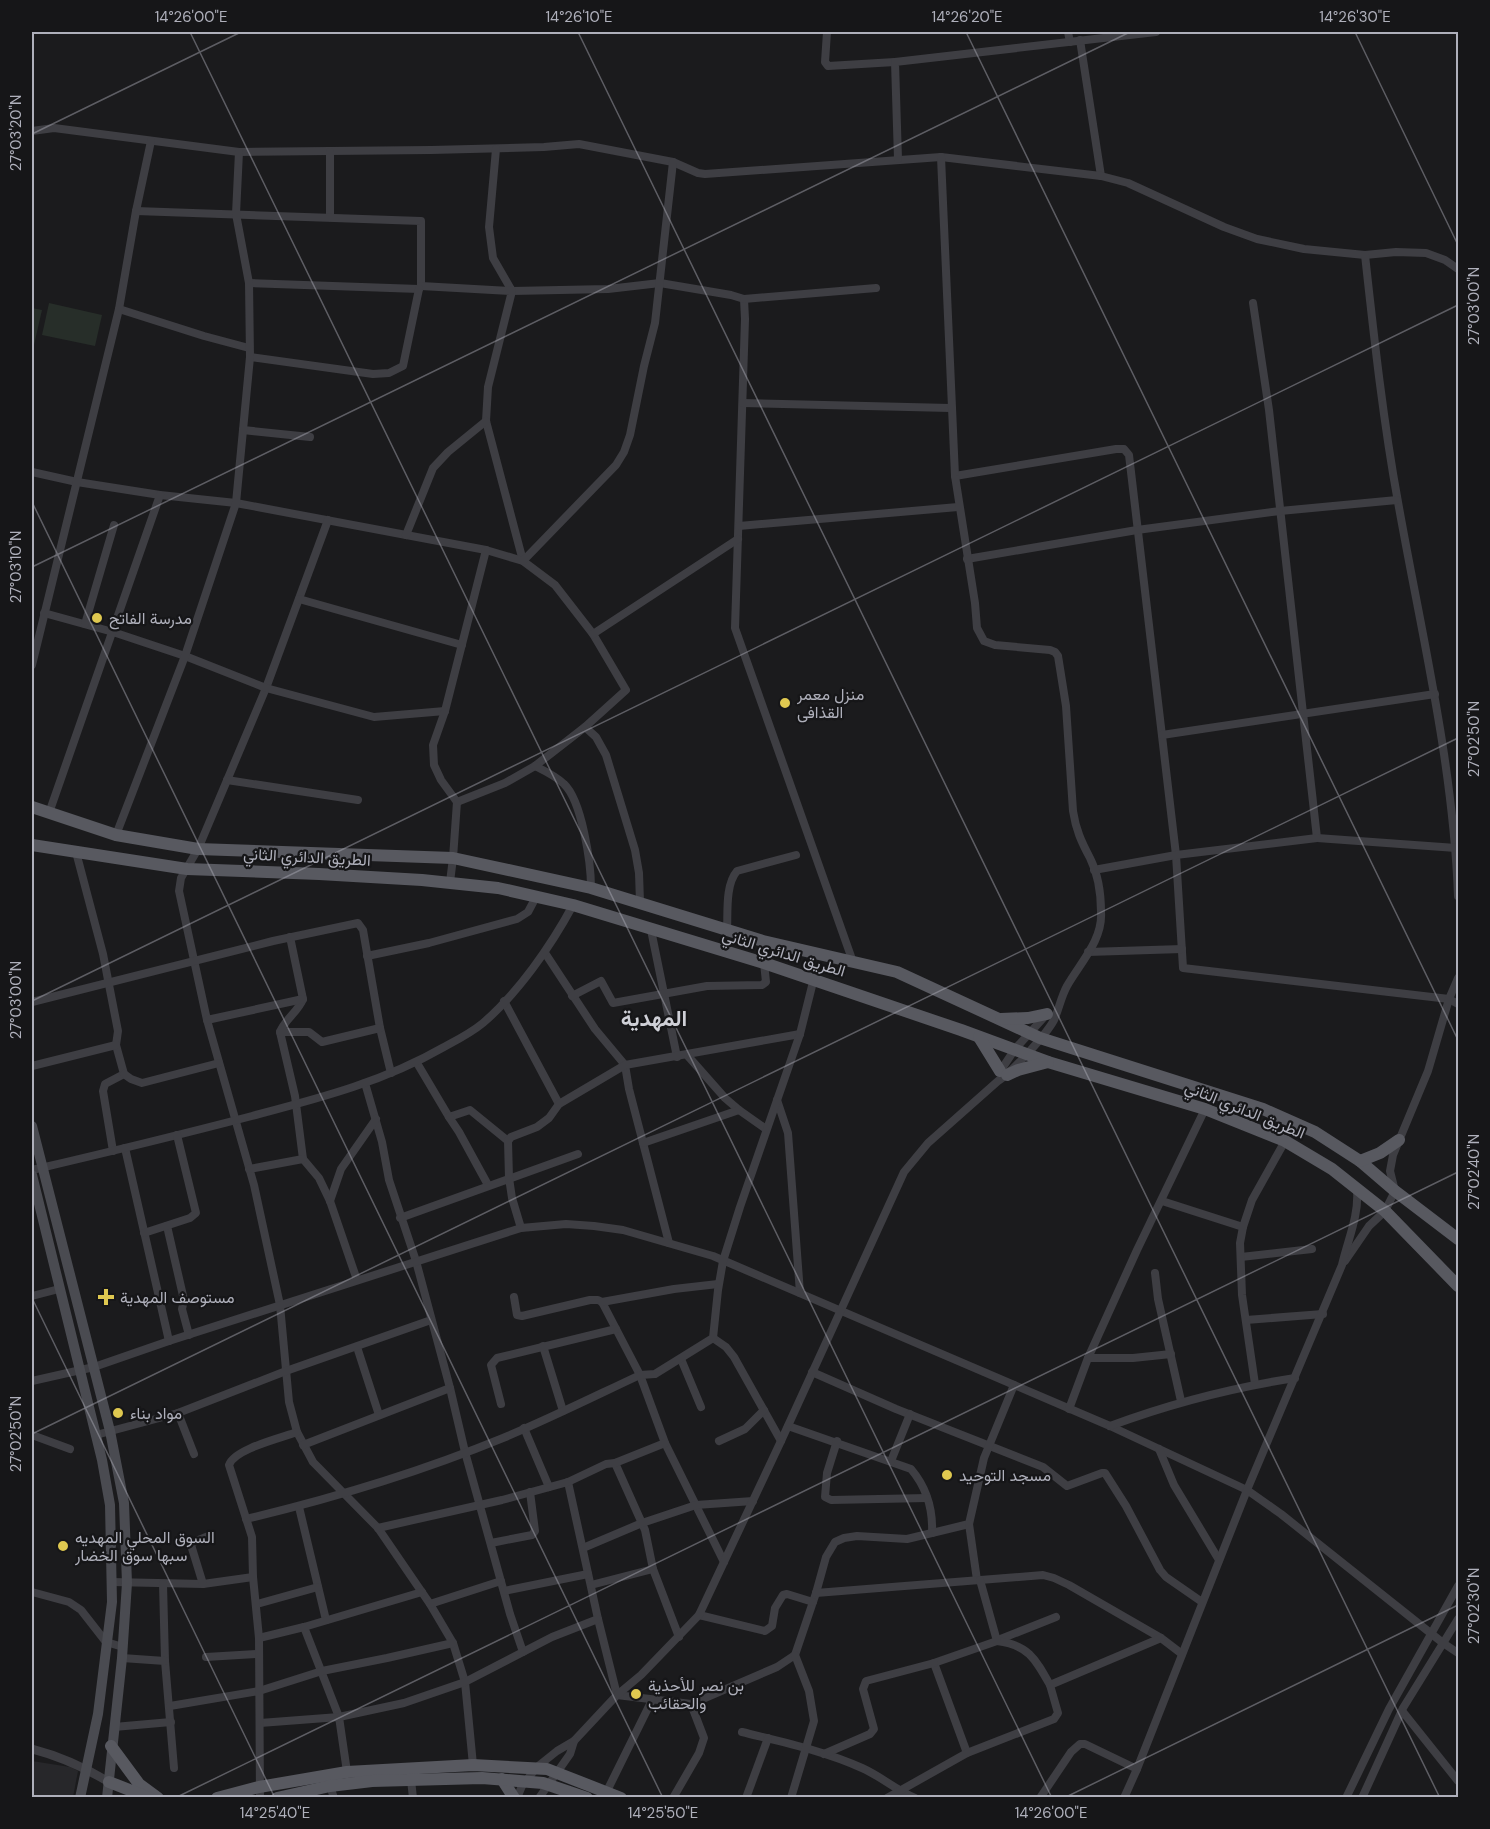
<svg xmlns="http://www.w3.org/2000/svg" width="1490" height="1829" viewBox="0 0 1490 1829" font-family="'DM Sans',Vazirmatn,sans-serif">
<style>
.built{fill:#27272a}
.green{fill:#272e29}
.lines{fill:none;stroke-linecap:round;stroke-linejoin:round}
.minor{stroke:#3e3e43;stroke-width:8}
.tertiary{stroke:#3e3e43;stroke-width:9}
.secondary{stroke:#4a4b51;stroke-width:10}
.primary{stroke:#585960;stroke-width:12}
.ticks{fill:none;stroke:#afb0bb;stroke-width:1.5;stroke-opacity:0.45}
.poi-dot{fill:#dfc850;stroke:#161618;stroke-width:2}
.labels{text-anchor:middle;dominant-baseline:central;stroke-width:4.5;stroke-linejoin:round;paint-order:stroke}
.poi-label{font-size:16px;fill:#afb0bb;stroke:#161618;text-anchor:start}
.street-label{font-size:16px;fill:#afb0bb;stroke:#161618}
.district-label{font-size:22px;font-weight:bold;fill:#cfd0d7;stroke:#161618}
.neatline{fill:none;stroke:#afb0bb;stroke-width:2}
.ticks-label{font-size:15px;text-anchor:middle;fill:#afb0bb}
</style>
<rect width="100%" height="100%" fill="#1b1b1d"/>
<!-- built -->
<polygon class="built" points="32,1761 70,1767 78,1771 73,1797 32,1797"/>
<!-- green -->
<g class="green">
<polygon points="49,303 102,315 95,346 42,335"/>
<polygon points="32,308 42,310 34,345 32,345"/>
</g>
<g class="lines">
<!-- minor -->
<g class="minor">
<polyline points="827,32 825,62 828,66 895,62"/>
<polyline points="1068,32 1070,42"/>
<polyline points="1080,40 1101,176"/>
<polyline points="32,131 54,128 239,152 431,150 544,147 579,144 673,162 698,173 705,174 941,157 1101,176 1128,183 1224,227 1257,239 1304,249 1365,255 1396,252 1426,253 1445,260 1458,269"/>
<polyline points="496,149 489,227 493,258 512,291 608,289 660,283 731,295 744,299 745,319 735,628 853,962"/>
<polyline points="330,152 330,216"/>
<polyline points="898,159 895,62 1156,32"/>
<polyline points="136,211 421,221 421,286 419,289 249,283"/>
<path d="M1365,255C1374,337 1383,420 1398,502C1421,632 1453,762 1458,896"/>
<polyline points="421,286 512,291 488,387 486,421 523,561 555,585 593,634 626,690 585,727 535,766 505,783 457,802"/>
<polyline points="744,299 876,288"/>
<polyline points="1253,303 1269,410 1317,838 1456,848"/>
<polyline points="119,309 204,336 249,348"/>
<polyline points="250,357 373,374 389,373 403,366 419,289"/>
<polyline points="743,403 950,408"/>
<polyline points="243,430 310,437"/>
<polyline points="32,472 77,482 160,495 236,503 486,550 523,561 616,465 624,452 630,435 644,366 655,323 673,162"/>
<polyline points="955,476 1116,449 1124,449 1129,455 1176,855 1183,968 1449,999 1458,1004"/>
<polyline points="328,520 266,688 198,849 181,878 179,891 207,1020 254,1185 280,1305 289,1402 297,1432 313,1462 378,1528 430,1604 453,1643 465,1682 473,1765"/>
<polyline points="739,526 958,507"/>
<polyline points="406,535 433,468 448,452 486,421"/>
<polyline points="967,559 1137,530 1280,511 1397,500"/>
<polyline points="299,599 462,645"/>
<polyline points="44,613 113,632 185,656 266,688 374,717 445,711"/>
<polyline points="85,624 114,525"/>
<polyline points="593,634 738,539"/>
<polyline points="32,665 119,309 136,211 151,141"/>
<polyline points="585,727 596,737 606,755 635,850 639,873 640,902"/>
<polyline points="1162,735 1435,694"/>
<path d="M535,766C545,771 556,776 564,784C582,801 591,863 591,888"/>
<polyline points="227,780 358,800"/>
<polyline points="49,813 160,495"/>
<polyline points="116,835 185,656 236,503 250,357 249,283 236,214 239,152"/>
<polyline points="76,852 103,954 118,1031 116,1045 124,1074 105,1084 103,1091 113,1151"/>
<polyline points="1094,870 1176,855 1317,838"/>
<polyline points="450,882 453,858 457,802 441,780 434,765 433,745 445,711 486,550"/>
<polyline points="651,930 677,1057"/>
<path d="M727,931C728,913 725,885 737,871L796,855"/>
<path d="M290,937L303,999C298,1012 285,1019 280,1032L295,1096L303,1159L319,1178L330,1201L357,1280"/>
<polyline points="1088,952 1182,949"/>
<polyline points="545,953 595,1029 625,1065 629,1089 669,1243"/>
<polyline points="367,956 429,943 517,919 528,912 536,897"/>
<polyline points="572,996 601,981 613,1003 707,986 762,985 766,982 764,963"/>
<polyline points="504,1001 559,1104"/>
<polyline points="32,1002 273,941 358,923 363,930 380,1028 391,1073"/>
<polyline points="207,1020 303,999"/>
<polyline points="280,1032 309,1032 322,1042 380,1028"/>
<polyline points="687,1055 725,1098 739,1110 766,1129"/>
<polyline points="417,1063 449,1117 470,1110 508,1141"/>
<polyline points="32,1066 116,1045"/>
<polyline points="999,1073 1015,1049 1046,1015"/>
<polyline points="124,1074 131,1079 142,1083 219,1063"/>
<polyline points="365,1083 382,1142 389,1180 416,1261 450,1388 465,1452 510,1614 523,1652"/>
<polyline points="777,1100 788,1133 800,1293"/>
<polyline points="449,1117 459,1132 488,1185"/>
<polyline points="643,1143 739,1110"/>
<polyline points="125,1148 169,1341"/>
<polyline points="249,1169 303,1159"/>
<path d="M32,1170C105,1153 179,1135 252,1116C320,1098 383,1082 444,1047C457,1040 471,1033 483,1023C518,993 551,946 573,905"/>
<polyline points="330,1201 341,1169 376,1119"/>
<polyline points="1162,1201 1243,1227"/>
<polyline points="400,1218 578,1154"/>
<polyline points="167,1226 184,1300 182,1309 189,1335"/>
<polyline points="521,1228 512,1198 509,1178 508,1141 511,1137 537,1127 549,1118 559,1104 625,1065 800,1034"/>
<polyline points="144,1233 190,1218 196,1213 177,1135"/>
<polyline points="1241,1257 1312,1249"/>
<polyline points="1345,1261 1369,1226 1385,1211 1395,1191 1390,1171 1393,1155 1428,1071 1449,999 1458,978"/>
<polyline points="1155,1273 1158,1299 1181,1401"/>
<polyline points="32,1296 59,1289"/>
<polyline points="514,1297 517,1315 522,1316 590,1300 598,1300 602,1302 640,1375 665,1443 724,1562"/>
<polyline points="602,1302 674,1289 718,1284"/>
<polyline points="1246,1320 1323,1314"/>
<polyline points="713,1338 726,1347 734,1357 781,1441"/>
<polyline points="543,1346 563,1411"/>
<polyline points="357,1347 379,1415"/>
<polyline points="1088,1358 1137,1250 1205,1109"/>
<polyline points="681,1359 701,1407"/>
<polyline points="812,1372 896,1409 1043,1467 1067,1486 1102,1473 1105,1473 1126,1506 1160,1570 1166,1577 1202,1602"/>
<polyline points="32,1381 94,1367 169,1341 521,1228 566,1224 594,1226 623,1230 713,1256 1110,1426 1247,1490 1281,1514 1443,1643 1458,1653"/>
<polyline points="1255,1384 1242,1295 1240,1243 1243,1227 1252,1200 1285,1141"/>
<polyline points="501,1404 491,1365 497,1358 616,1329"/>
<polyline points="1069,1409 1088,1358 1133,1358 1171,1354"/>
<polyline points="178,1413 194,1454"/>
<path d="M788,1426L911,1469C927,1488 933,1510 932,1533"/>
<path d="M1110,1426C1172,1403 1230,1388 1295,1378"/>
<polyline points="524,1428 549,1487"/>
<polyline points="32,1435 70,1449"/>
<polyline points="96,1435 178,1413 286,1371 431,1320"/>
<polyline points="719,1441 745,1429 764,1410"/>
<polyline points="837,1441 827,1473 825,1497 831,1500 927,1498"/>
<polyline points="303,1445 450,1388"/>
<polyline points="1159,1449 1174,1485 1219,1560"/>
<polyline points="891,1461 910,1414"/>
<polyline points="615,1463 645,1530 653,1569"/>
<polyline points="568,1482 598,1619 617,1695 691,1704 777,1667 795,1655 816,1593 826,1557 835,1542 844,1538 857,1536 907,1539 969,1524 984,1458 1014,1385"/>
<polyline points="299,1507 326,1620"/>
<path d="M246,1519C334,1498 420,1472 503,1438C549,1419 595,1396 640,1375L655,1374L713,1338L718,1290L723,1261L740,1207L800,1034L814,978"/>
<polyline points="969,1524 977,1580"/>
<polyline points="378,1528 502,1500 568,1482 606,1464 615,1463 665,1443"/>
<polyline points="491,1543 532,1535 535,1531 530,1492"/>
<polyline points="583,1548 642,1523 696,1505 753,1501"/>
<polyline points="112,1582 203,1584 253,1577"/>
<polyline points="163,1584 165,1661 174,1768"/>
<polyline points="203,1584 191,1545 191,1543 211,1535"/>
<polyline points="591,1585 653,1569 679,1637"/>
<polyline points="504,1591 588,1574"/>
<polyline points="32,1592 69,1602 81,1610 106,1642 123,1647"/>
<polyline points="816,1593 1043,1575 1054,1578 1069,1585 1161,1638 1182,1654"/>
<polyline points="257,1604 318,1587"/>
<polyline points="430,1604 501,1581"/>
<polyline points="699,1615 765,1631 772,1626 775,1608 783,1595 787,1594 813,1602"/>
<polyline points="304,1627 339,1717 347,1772"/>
<polyline points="259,1638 304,1627 422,1592"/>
<polyline points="998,1640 1056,1617"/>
<path d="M997,1641C1028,1645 1035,1658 1050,1685"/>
<polyline points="206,1657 258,1654"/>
<polyline points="122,1658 165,1661"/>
<polyline points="170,1706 259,1691 322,1671 387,1658 453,1643"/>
<polyline points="1403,1712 1458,1781"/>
<polyline points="260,1723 339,1717 404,1703 465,1682 552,1637 598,1619"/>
<polyline points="114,1727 171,1722"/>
<path d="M742,1732C782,1742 825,1751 862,1768C882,1777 894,1789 915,1798"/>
<polyline points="967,1753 934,1663 997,1641 980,1580"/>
<polyline points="824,1754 870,1734 874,1729 863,1689 866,1681 934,1663"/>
<polyline points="411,1780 413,1798"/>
<polyline points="330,1786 334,1798"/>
<polyline points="607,1791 652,1700"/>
<path d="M260,1798L259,1638L253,1577L252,1537L229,1465C234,1449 281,1438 297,1432"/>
<path d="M517,1798L522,1786L537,1767L557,1751L574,1741L617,1695L641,1675L699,1615L781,1441L904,1172L928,1143L998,1081C1011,1073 1046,1035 1054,1020C1059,1009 1061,997 1067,986C1080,963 1103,940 1101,912C1101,894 1098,874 1090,858C1081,841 1076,830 1073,811L1066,706L1058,656L1055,652L1050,650L995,645L984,641L977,628L975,603L955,476L941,157"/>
<polyline points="539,1798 570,1754 574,1741"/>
<polyline points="673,1798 699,1753 704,1738 691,1704"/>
<polyline points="746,1798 768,1738"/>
<polyline points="791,1798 814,1721 809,1691 795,1655"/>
<polyline points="887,1798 967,1753 1054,1719 1058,1713 1050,1685 1161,1638"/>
<polyline points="1040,1798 1071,1752 1080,1744 1085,1744 1137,1769"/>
<path d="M1124,1798L1137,1769L1247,1490L1342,1265C1348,1239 1359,1216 1357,1190"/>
<polyline points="1346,1798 1389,1709 1458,1586"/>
<polyline points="1362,1798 1403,1708 1458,1619"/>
</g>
<!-- tertiary -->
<path class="tertiary" d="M32,1749C59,1756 84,1767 109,1782"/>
<!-- secondary -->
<g class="secondary">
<polyline points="32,1126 110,1431 124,1503 127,1583 122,1658 107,1798"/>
<polyline points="32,1175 102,1460 110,1505 112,1602 98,1714 80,1798"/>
</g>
<!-- primary -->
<g class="primary">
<polyline points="32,807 116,835 198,849 453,858 591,888 763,941 897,972 1040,1038 1263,1109 1315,1132 1360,1161 1395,1191 1458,1239"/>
<polyline points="32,845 187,869 319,874 422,880 498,888 573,905 764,963 961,1030 1048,1062 1205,1109 1285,1141 1332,1169 1385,1211 1458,1286"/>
<polyline points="1001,1019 1028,1018 1047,1014"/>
<polyline points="979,1037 1000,1071"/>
<polyline points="1007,1075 1018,1070 1048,1062"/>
<polyline points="1360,1161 1380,1153 1399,1140"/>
<polyline points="111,1746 139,1784 158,1798"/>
<polyline points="502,1779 514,1798"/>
<polyline points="109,1782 150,1798"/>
<polyline points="217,1798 259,1787 347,1772 473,1765 547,1769 621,1798"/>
<polyline points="277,1798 330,1786 372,1781 482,1778 543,1783 587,1798"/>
</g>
</g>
<!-- ticks -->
<path class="ticks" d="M190,32L1052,1798M578,32L1440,1798M966,32L1458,1040M1355,32L1458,245M32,134L241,32M32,502L663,1798M32,567L1130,32M32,1001L1458,305M32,1298L275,1798M32,1434L1458,738M175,1798L1458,1172M1064,1798L1458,1605"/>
<!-- markers -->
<g class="poi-dot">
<circle cx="97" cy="618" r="6"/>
<circle cx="785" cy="703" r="6"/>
<path d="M103 1288h6v6h6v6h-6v6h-6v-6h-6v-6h6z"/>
<circle cx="118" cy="1413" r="6"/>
<circle cx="947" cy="1475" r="6"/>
<circle cx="63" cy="1546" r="6"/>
<circle cx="636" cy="1694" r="6"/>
</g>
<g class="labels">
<!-- poi labels -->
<g class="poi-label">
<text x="109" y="618">مدرسة الفاتح</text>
<text x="797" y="694">منزل معمر<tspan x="797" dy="18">القذافى</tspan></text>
<text x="120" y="1297">مستوصف المهدية</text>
<text x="130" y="1413">مواد بناء</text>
<text x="959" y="1475">مسجد التوحيد</text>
<text x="75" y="1537">السوق المحلي المهديه<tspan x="75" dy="18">سبها سوق الخضار</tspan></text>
<text x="648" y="1685">بن نصر للأحذية<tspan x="648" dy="18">والحقائب</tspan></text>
</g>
<!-- street labels -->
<g class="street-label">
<text transform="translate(307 857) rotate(3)">الطريق الدائري الثاني</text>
<text transform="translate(784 953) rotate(17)">الطريق الدائري الثاني</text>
<text transform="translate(1245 1110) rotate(22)">الطريق الدائري الثاني</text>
</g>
<!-- district labels -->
<g class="district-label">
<text x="654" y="1018">المهدية</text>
</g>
</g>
<!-- border -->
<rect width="1490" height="1829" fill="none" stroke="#161618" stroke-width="66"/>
<rect x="33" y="33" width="1424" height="1763" class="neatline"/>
<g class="ticks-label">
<text x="191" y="22">14°26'00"E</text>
<text x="579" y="22">14°26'10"E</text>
<text x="967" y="22">14°26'20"E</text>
<text x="1355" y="22">14°26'30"E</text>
<text transform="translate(16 133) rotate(-90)" y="5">27°03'20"N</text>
<text transform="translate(1474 306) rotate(-90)" y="5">27°03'00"N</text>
<text transform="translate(16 567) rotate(-90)" y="5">27°03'10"N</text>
<text transform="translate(1474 739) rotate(-90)" y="5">27°02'50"N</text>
<text transform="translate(16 1000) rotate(-90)" y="5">27°03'00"N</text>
<text transform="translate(1474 1172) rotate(-90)" y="5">27°02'40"N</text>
<text transform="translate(16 1434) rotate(-90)" y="5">27°02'50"N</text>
<text transform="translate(1474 1606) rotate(-90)" y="5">27°02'30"N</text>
<text x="275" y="1818">14°25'40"E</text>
<text x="663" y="1818">14°25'50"E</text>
<text x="1051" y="1818">14°26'00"E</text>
</g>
</svg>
